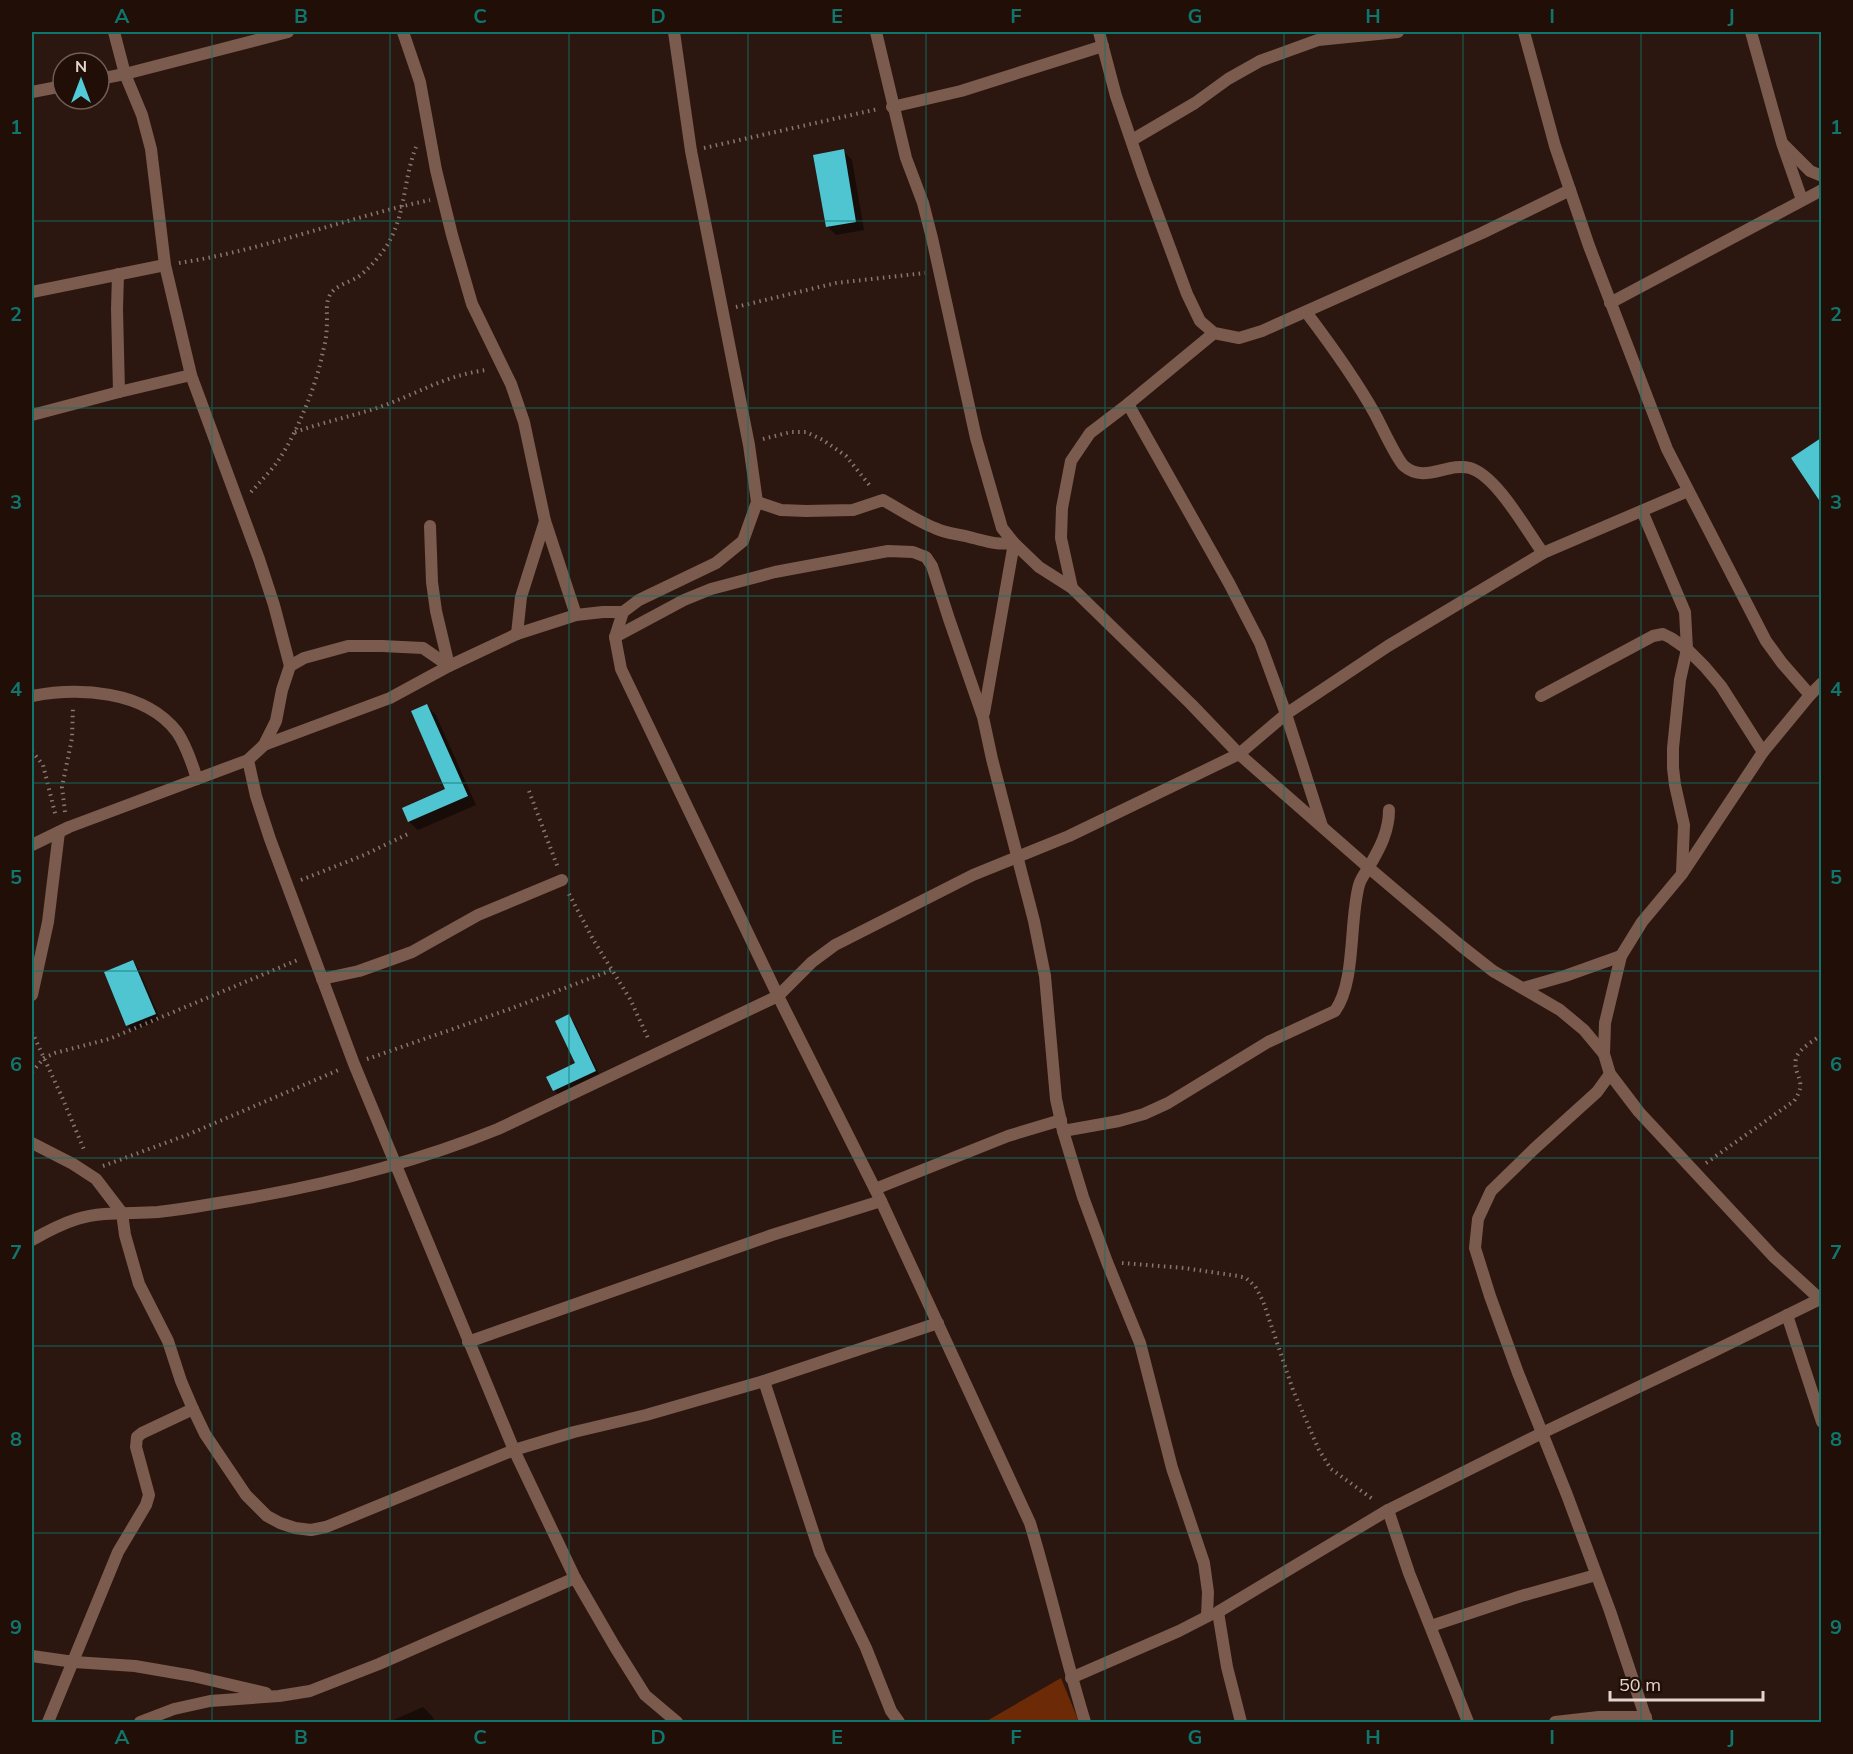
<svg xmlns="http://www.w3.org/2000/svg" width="1853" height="1754" viewBox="0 0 1853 1754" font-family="Mulish,sans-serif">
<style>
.forest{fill:#6d2a06}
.shadow{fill:#0007}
.building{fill:#50c5d2}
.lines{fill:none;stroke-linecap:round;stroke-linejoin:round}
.path{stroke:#88766f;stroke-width:4;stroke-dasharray:1.5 4.5;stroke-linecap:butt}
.minor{stroke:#7b5b4d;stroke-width:12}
.grid{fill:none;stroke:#0f766e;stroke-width:1.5;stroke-opacity:0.55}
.neatline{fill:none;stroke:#0f766e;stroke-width:2}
.grid-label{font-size:20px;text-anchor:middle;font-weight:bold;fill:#0f766e}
</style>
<rect width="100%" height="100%" fill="#2b170f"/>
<!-- forest -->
<polygon class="forest" points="1061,1678 1079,1722 985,1722"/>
<!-- shadow -->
<g class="shadow">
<polygon points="843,151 852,160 864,230 836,235 827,226"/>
<polygon points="1822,440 1822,502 1793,458"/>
<polygon points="427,706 436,715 476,805 418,830 409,822 404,809 447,789"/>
<polygon points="133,962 138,968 160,1019 133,1031 128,1025"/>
<polygon points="568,1016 574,1022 600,1076 560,1096 554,1090 577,1064"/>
<polygon points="423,1707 432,1716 435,1722 389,1722"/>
</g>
<!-- building -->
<g class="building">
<polygon points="844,149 856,222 826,227 813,155"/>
<polygon points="1821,438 1821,503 1791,458"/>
<polygon points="427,704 468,796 408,822 402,808 445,789 411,711"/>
<polygon points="133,960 156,1014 126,1026 104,972"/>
<polygon points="569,1014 596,1071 553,1091 546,1077 575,1063 555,1021"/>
</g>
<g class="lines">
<!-- path -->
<g class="path">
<polyline points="704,148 878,109"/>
<path d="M179,263C264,250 345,218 430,200"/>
<polyline points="736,307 836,283 925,273"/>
<path d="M295,432C321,423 348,417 374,409C414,396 444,375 487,370"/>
<polyline points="763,439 791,432 806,432 823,440 846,456 871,487"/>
<path d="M251,492C260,482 270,472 278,461C297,433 317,384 323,351C326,341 327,331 327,320C327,312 326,304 329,297C333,286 348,283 358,277C369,269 378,258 386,247C406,216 403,180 416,147"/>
<polyline points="32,751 43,765 56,817"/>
<polyline points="529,791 558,868"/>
<polyline points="65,812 62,787 72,738 73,707"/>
<polyline points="301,880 364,855 410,833"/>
<polyline points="569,894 594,941 630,999 649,1040"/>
<polyline points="32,1032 62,1097 85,1152"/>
<polyline points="367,1059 510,1009 612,970"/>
<polyline points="32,1072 44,1058 55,1053 109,1039 300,959"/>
<path d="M1706,1163L1794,1101C1809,1080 1792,1076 1796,1058C1799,1049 1814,1040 1822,1035"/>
<polyline points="103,1166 187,1135 341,1069"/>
<polyline points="1122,1263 1184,1268 1238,1276 1246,1278 1255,1286 1263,1301 1293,1390 1319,1450 1331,1469 1374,1500"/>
</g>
<!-- minor -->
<g class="minor">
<polyline points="114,32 125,74 142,115 151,149 165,265 191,375 259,559 274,605 290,666"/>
<polyline points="403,32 420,82 436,170 452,235 472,304 511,384 524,422 545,521 576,615 603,612 623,612"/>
<path d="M674,32L691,151L749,445L757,502L743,541L716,563L639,600L623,612L615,637L621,669L778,996L881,1201L1030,1523C1050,1589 1065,1657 1085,1722"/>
<polyline points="876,32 906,158 923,203 932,238 976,438 1002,528 1014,543 1039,567 1072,588 1191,704 1239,754 1369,868 1460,945 1493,971 1560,1010 1584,1030 1604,1054 1610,1074 1639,1112 1773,1256 1822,1301"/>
<polyline points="1099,32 1116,96 1143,175 1187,294 1200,321 1214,333 1239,338 1262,331 1482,233 1570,190"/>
<polyline points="1524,32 1555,146 1589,246 1667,449 1766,641 1782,663 1810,695"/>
<polyline points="1751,32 1782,143 1802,200"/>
<polyline points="99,79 125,74 288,32"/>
<polyline points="32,92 63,86"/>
<polyline points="892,107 961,91 1103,46"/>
<polyline points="1132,140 1195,103 1228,79 1260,61 1318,40 1398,32"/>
<polyline points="1783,144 1810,171 1822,176"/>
<polyline points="118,274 117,309 119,392"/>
<polyline points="32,292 165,265"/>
<polyline points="1610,303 1822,190"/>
<path d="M1306,312C1331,345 1355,378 1375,414C1381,425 1397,460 1404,466C1425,484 1447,462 1470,468C1497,476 1526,530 1543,553"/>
<polyline points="1128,404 1229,583 1260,643 1286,714 1322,826"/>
<polyline points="32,415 119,392 191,375"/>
<path d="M757,502L781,510L806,511L853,510L883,500C901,510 918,522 937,529C948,534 961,534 973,538C989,542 997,545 1014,543L984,713"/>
<polyline points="1642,511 1685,612 1687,649 1680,680 1673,748 1673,768 1675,785 1684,825 1682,873"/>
<polyline points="1072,588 1061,538 1062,508 1071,461 1090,433 1128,404 1214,333"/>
<polyline points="517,634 521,597 545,521"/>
<polyline points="615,637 684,600 711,589 775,572 888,551 913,552 926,557 932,566 949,619 983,717 992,759 1034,921 1045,976 1056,1099 1063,1131 1083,1197 1107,1262 1140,1343 1172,1468 1204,1563 1208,1592 1207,1616"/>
<path d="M32,696C78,687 145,690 177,732C186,745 192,763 197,779"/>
<polyline points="1541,696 1653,636 1663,634 1671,638 1687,649 1705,667 1721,686 1763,752"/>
<polyline points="264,745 390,698 449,666 436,611 432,582 430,526"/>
<polyline points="32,845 69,827 248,760 264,745 276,721 282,690 290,666 304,658 348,646 382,646 423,648 449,666 517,634 576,615"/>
<polyline points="322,979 359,971 412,952 478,915 562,880"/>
<polyline points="1523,988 1565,976 1621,956"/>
<polyline points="32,995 48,922 59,832"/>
<polyline points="1604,1054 1605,1023 1621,956 1642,922 1682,874 1763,752 1810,695 1822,683"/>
<polyline points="1610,1074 1597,1092 1534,1149 1491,1191 1478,1219 1475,1248 1490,1296 1518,1373 1567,1495 1610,1611 1647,1722"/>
<path d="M1063,1131L1119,1121L1144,1114L1168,1103L1268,1042L1335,1011C1356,982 1349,921 1359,885C1361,878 1366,872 1370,865C1380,848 1389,831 1389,810"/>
<polyline points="32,1143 73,1164 96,1179 122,1213 125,1235 139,1284 168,1341 181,1381 193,1409 205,1434 246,1495 267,1516 280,1523 295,1528 311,1530 326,1527 514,1450 574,1432 646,1415 764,1381 938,1323"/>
<polyline points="875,1189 1008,1136 1061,1120"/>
<path d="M32,1240C46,1232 61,1224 77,1219C103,1211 131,1214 158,1212C176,1210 195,1207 212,1204C309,1189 407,1166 498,1129L778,996L812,962L835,945L973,875L1069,836L1239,754L1286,714L1388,646L1543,553L1688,491"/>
<polyline points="1787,1315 1822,1422"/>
<polyline points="468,1342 772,1235 881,1201"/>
<polyline points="764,1381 820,1553 866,1648 891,1711 899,1722"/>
<polyline points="1388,1510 1409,1573 1468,1722"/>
<polyline points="575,1578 615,1647 645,1695 677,1722"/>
<polyline points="1431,1626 1521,1596 1596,1575"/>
<polyline points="32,1656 74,1662 135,1666 193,1676 266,1693"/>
<polyline points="1071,1678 1179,1631 1212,1614"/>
<polyline points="48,1722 118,1552 146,1505 149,1495 136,1447 137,1437 142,1433 193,1409"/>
<polyline points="140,1722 174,1709 210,1701 279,1696 310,1691 379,1664 575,1578 514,1450 354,1064 270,839 256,796 248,760"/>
<polyline points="1241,1722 1227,1667 1218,1612 1388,1510 1542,1433 1712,1352 1822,1298"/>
<polyline points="1555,1722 1599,1717 1646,1717"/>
</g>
</g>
<!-- grid -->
<path class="grid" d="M212,32V1722M390,32V1722M569,32V1722M748,32V1722M926,32V1722M1105,32V1722M1284,32V1722M1463,32V1722M1641,32V1722M32,221H1822M32,408H1822M32,596H1822M32,783H1822M32,971H1822M32,1158H1822M32,1346H1822M32,1533H1822"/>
<!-- border -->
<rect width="1853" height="1754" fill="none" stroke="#210e06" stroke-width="66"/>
<!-- north arrow -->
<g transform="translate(81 81)"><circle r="28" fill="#210e06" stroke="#6f5d56" stroke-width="1.5"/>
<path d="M0-4.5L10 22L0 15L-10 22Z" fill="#52cbd9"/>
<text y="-9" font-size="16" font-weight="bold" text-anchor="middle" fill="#e3d4ce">N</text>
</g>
<!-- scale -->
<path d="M1610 1691v9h153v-9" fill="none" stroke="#e3d4ce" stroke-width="3"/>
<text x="1619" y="1691" font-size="18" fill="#e3d4ce" stroke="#210e06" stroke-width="4.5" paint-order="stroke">50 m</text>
<rect x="33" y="33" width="1787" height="1688" class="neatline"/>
<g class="grid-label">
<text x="122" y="23">A</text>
<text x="301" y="23">B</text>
<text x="480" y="23">C</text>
<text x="658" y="23">D</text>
<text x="837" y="23">E</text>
<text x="1016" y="23">F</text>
<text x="1195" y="23">G</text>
<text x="1373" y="23">H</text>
<text x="1552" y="23">I</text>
<text x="1731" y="23">J</text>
<text x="16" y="134">1</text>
<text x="1836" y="134">1</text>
<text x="16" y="321">2</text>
<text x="1836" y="321">2</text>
<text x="16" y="509">3</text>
<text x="1836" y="509">3</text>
<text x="16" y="696">4</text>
<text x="1836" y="696">4</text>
<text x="16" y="884">5</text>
<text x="1836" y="884">5</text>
<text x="16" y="1071">6</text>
<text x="1836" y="1071">6</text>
<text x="16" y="1259">7</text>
<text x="1836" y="1259">7</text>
<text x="16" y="1446">8</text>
<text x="1836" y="1446">8</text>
<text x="16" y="1634">9</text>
<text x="1836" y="1634">9</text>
<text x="122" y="1744">A</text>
<text x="301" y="1744">B</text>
<text x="480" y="1744">C</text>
<text x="658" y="1744">D</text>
<text x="837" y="1744">E</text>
<text x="1016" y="1744">F</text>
<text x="1195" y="1744">G</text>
<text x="1373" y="1744">H</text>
<text x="1552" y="1744">I</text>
<text x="1731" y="1744">J</text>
</g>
</svg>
